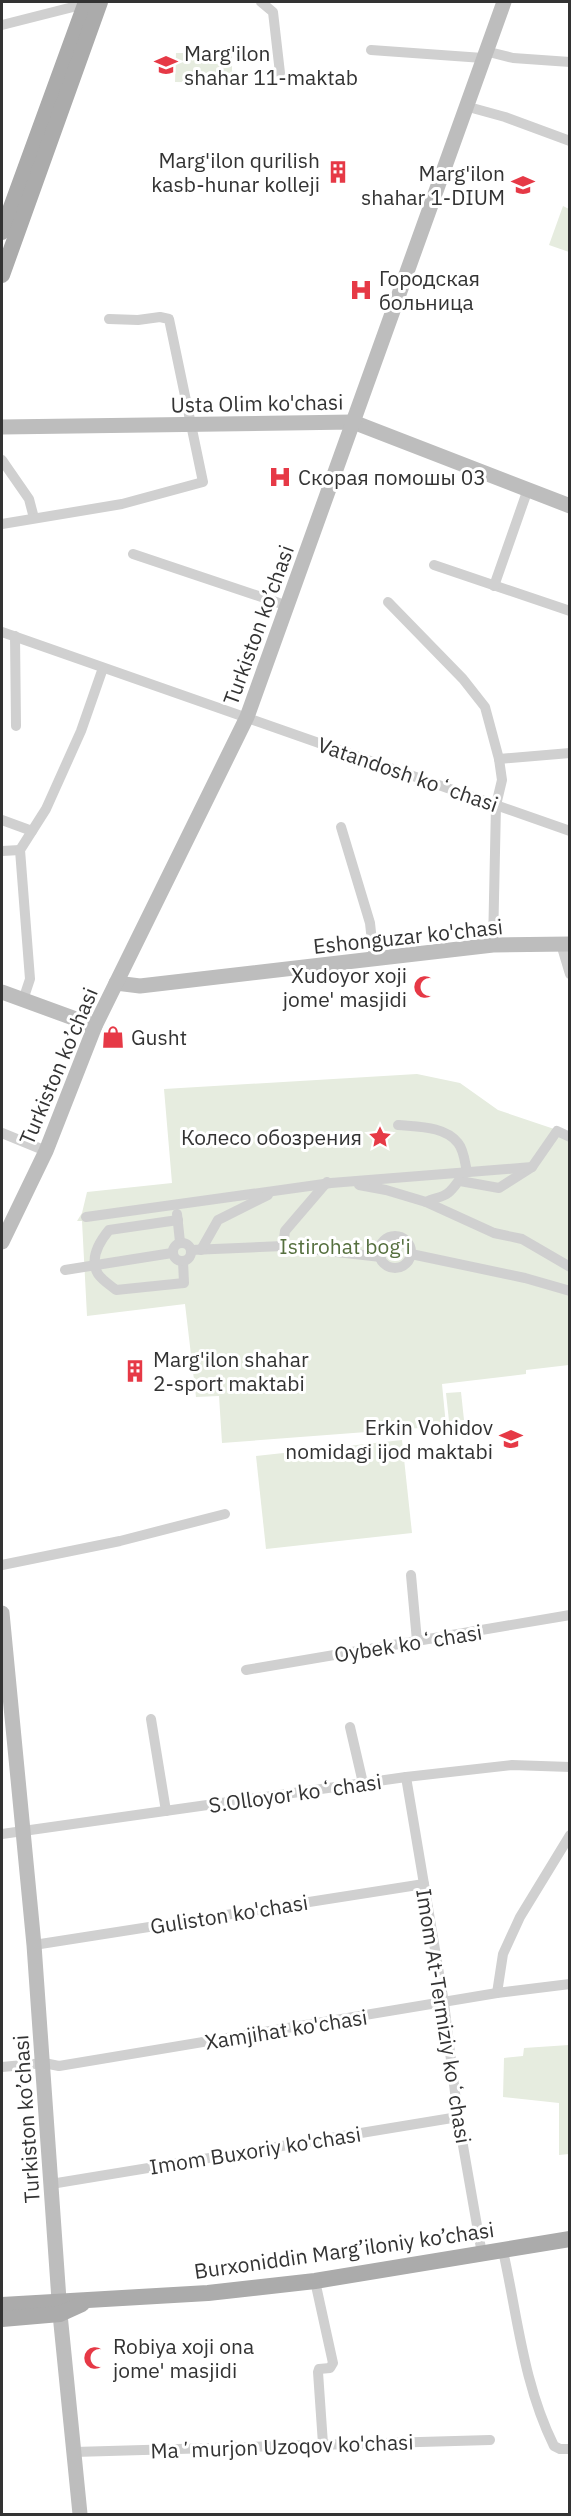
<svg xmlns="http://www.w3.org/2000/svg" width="571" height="2516" viewBox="0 0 571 2516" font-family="'IBM Plex Sans',sans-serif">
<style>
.green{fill:#e6ecdf}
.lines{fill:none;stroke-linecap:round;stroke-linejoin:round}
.street{stroke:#d0d0d0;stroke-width:10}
.secondary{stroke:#bdbdbd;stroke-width:15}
.primary{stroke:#ababab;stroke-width:16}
.labels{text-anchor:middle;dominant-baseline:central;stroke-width:6;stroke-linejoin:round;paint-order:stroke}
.poi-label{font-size:21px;fill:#333;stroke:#fff;text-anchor:start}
.street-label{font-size:21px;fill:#333;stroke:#fff}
.park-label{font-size:21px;fill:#56703f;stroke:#fff}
</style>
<rect width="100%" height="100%" fill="#fff"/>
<!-- green -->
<g class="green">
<polygon points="176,53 232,53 232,83 175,82"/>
<polygon points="563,206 569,209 569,252 549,245"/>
<polygon points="417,1074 460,1083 498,1110 569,1134 569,1365 526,1370 526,1374 442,1384 446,1426 222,1443 219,1396 196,1397 185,1304 87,1316 82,1221 77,1221 82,1213 87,1192 172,1183 164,1089"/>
<polygon points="461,1392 464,1420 449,1421 446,1393"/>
<polygon points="402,1440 412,1533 266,1549 256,1456"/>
<polygon points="569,2045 569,2154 559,2155 559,2103 503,2097 504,2058 523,2056 524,2048"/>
</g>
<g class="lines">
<!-- street -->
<g class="street">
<polyline points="261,2 273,12 280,73"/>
<polyline points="2,25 85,4"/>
<polyline points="371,50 483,58"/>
<polyline points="485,51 513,58 570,62"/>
<polyline points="465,106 505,117 570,141"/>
<polyline points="2,460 29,499 34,518"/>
<polyline points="2,524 122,504 203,482 169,319 160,317 138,320 109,319"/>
<polyline points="133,554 288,606"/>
<polyline points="434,565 570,611"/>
<polyline points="494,586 528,489"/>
<polyline points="388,602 463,679 485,707 499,759 502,780 496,805 493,945"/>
<polyline points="2,632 570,831"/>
<polyline points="15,636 16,726"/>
<polyline points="499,759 570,753"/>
<polyline points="2,820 32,831"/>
<polyline points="341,827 370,923 374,960"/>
<polyline points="2,851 20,850"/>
<polyline points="561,944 570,974"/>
<polyline points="23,1000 30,979 20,850 46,809 81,731 103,668"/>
<path d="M398,1125C418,1127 445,1126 458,1143C464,1150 465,1163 467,1172C460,1176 456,1187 448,1193C442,1198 433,1198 426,1202"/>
<polyline points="2,1133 46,1151"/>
<polyline points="460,1181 499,1188 532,1167 557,1131 570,1137"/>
<polyline points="359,1185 386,1190 426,1202 494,1233 522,1239 570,1267"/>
<polyline points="177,1214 180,1242"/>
<polyline points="86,1217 331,1183 532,1167"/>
<path d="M178,1220L109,1230C100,1241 89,1259 98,1274C102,1280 110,1285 116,1290L184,1283L183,1261"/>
<circle cx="395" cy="1252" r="16"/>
<circle cx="182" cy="1252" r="9"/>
<polyline points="283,1246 285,1231 327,1182"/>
<polyline points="191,1250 283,1246 381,1257"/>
<polyline points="201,1250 218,1220 268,1195"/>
<polyline points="411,1254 525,1278 570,1291"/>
<polyline points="65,1270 172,1253"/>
<polyline points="2,1565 120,1541 225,1514"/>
<polyline points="411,1575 417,1641"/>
<polyline points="246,1670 570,1615"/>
<polyline points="151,1719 166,1811"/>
<polyline points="350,1727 363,1783"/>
<polyline points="406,1777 444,2003 458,2117 482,2254"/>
<polyline points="2,1834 406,1777 512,1765 570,1767"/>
<polyline points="34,1945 424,1884"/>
<polyline points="497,1993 503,1954 520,1917 570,1835"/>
<polyline points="2,2067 44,2063 59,2066 497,1993 570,1984"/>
<polyline points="51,2184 458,2117"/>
<path d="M503,2251C518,2318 523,2383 554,2446L560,2449H570"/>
<polyline points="315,2281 333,2363 330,2368 319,2369 318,2372 323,2444"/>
<polyline points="74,2452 490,2440"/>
</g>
<!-- secondary -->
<g class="secondary">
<polyline points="2,427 353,422 570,506"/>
<polyline points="116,983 140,986 493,945 570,944"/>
<polyline points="2,992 95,1026"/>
<polyline points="2,1242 46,1151 95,1026 247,717 504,2"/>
<polyline points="2,1613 34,1945 60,2314 80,2514"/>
</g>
<!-- primary -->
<g class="primary">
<polyline points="2,232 86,2"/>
<polyline points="2,275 100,2"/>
<polyline points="2,2305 208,2293 315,2281 570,2239"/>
<polyline points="2,2319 60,2314 82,2304"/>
</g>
</g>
<!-- icons -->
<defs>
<g id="school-bare" transform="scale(1.8)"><path d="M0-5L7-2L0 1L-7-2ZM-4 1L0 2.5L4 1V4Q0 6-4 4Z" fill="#e63946" stroke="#fff" stroke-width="2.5" paint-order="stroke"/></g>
<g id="building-bare" transform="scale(1.8)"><path d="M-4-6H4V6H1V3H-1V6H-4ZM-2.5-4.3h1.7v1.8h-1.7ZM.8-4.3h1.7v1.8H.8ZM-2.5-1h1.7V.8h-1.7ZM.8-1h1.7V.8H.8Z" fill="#e63946" stroke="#fff" stroke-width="2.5" paint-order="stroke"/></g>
<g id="hospital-bare" transform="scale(1.8)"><path d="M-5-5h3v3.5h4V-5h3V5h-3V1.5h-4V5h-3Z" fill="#e63946" stroke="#fff" stroke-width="2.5" paint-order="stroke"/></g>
<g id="mosque-bare" transform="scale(1.8)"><path d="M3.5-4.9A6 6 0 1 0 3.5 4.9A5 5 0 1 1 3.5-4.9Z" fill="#e63946" stroke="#fff" stroke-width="2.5" paint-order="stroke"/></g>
<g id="shop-bare" transform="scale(1.8)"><path d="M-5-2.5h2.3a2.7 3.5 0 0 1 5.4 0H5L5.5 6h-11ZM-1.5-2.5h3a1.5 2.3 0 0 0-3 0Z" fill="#e63946" stroke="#fff" stroke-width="2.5" paint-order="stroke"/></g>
<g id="sight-bare" transform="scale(1.8)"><path d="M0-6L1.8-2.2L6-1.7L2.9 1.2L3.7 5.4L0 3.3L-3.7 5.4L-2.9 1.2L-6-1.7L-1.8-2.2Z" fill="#e63946" stroke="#fff" stroke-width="2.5" paint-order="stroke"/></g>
</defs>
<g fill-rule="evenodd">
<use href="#school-bare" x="166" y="65"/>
<use href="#building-bare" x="338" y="172"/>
<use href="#school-bare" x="523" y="185"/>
<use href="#hospital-bare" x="361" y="290"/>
<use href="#hospital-bare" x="280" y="477"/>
<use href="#mosque-bare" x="425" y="987"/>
<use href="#shop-bare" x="113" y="1037"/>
<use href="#sight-bare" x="380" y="1137"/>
<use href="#building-bare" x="135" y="1371"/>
<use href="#school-bare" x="511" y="1439"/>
<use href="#mosque-bare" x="95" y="2358"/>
</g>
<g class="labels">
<!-- poi labels -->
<g class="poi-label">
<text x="184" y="53">Marg'ilon<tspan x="184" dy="24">shahar 11-maktab</tspan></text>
<text x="320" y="160" text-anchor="end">Marg'ilon qurilish<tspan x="320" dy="24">kasb-hunar kolleji</tspan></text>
<text x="505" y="173" text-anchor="end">Marg'ilon<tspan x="505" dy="24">shahar 1-DIUM</tspan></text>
<text x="379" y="278">Городская<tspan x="379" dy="24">больница</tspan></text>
<text x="298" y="477">Скорая помошы 03</text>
<text x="407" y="975" text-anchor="end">Xudoyor xoji<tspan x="407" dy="24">jome' masjidi</tspan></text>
<text x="131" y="1037">Gusht</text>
<text x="362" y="1137" text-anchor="end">Колесо обозрения</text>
<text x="153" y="1359">Marg'ilon shahar<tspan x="153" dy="24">2-sport maktabi</tspan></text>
<text x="493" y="1427" text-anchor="end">Erkin Vohidov<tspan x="493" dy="24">nomidagi ijod maktabi</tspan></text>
<text x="113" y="2346">Robiya xoji ona<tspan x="113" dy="24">jome' masjidi</tspan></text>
</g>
<!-- street labels -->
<g class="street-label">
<text transform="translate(257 403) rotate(-1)">Usta Olim ko'chasi</text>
<text transform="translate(258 625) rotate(-70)">Turkiston ko’chasi</text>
<text transform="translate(408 774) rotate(19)">Vatandosh koʻchasi</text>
<text transform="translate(408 936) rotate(-6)">Eshonguzar ko'chasi</text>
<text transform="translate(58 1066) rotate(-67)">Turkiston ko’chasi</text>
<text transform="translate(408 1643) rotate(-9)">Oybek koʻchasi</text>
<text transform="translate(295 1793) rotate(-8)">S.Olloyor koʻchasi</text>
<text transform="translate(229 1914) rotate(-9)">Guliston ko'chasi</text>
<text transform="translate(444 2016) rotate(81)">Imom At-Termiziy koʻchasi</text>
<text transform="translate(286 2029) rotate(-9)">Xamjihat ko'chasi</text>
<text transform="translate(26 2119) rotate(-94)">Turkiston ko’chasi</text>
<text transform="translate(255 2150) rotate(-9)">Imom Buxoriy ko'chasi</text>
<text transform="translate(344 2250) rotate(-8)">Burxoniddin Marg’iloniy ko’chasi</text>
<text transform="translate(282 2446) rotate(-2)">Maʼmurjon Uzoqov ko'chasi</text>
</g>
<!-- park labels -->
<g class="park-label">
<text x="345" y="1246">Istirohat bog'i</text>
</g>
</g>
<!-- border -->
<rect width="571" height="2516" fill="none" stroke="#333333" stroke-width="6"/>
</svg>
